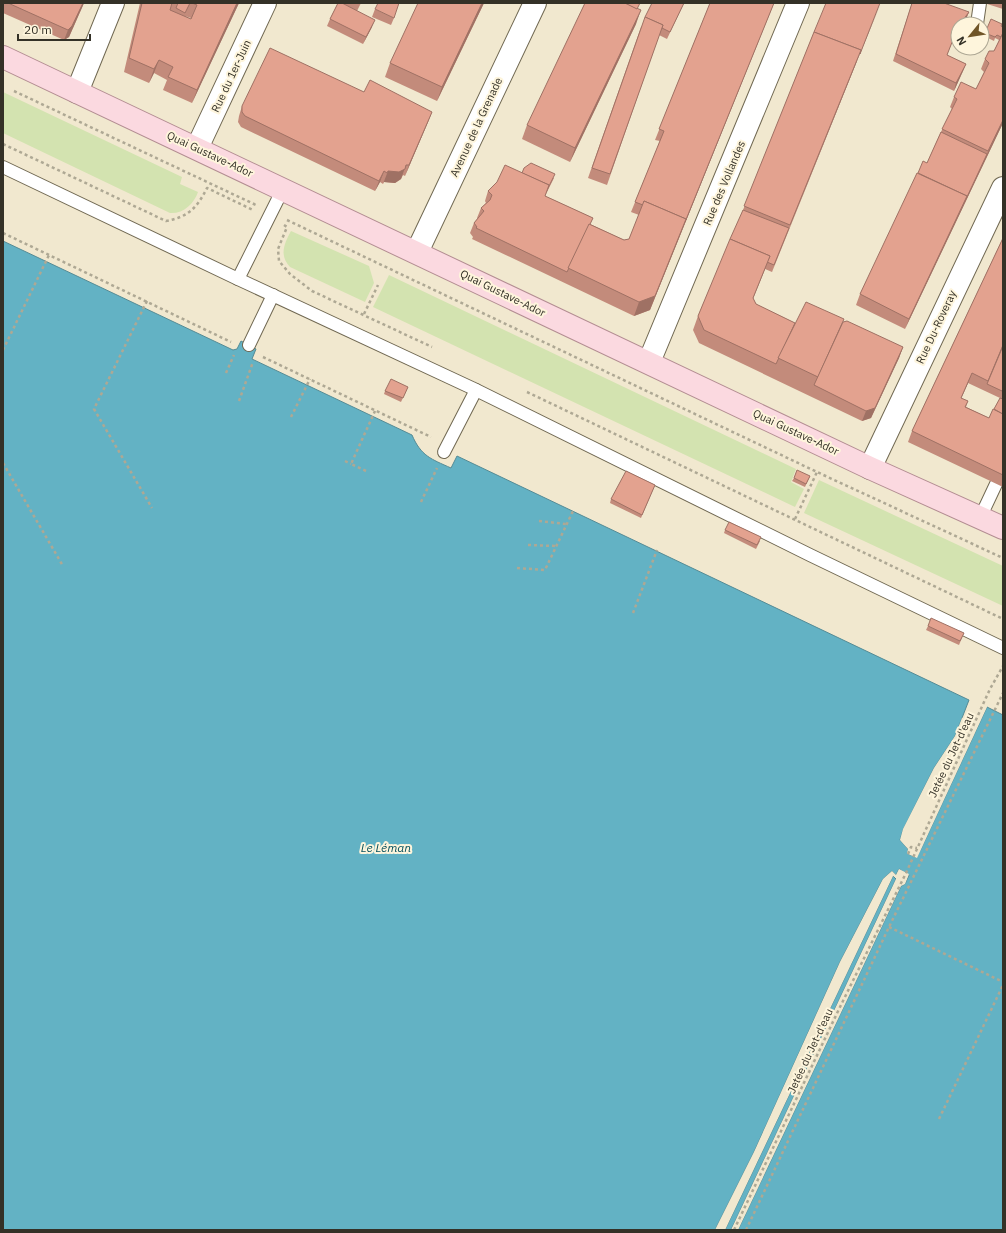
<svg xmlns="http://www.w3.org/2000/svg" width="1006" height="1233" viewBox="0 0 1006 1233" font-family="'IBM Plex Sans',sans-serif">
<style>
.green{fill:#d3e3b0}
.water{fill:#63b2c4;stroke:#558b95}
.pier{fill:#f1e8cf}
.lines{fill:none;stroke-linecap:round;stroke-linejoin:round}
.lane-casing{stroke:#706852;stroke-width:14}
.street-casing{stroke:#706852;stroke-width:24}
.primary-casing{stroke:#b38d92;stroke-width:24}
.path{stroke:#aea894;stroke-width:2.5;stroke-dasharray:3 3;stroke-linecap:butt}
.lane{stroke:#fff;stroke-width:12}
.street{stroke:#fff;stroke-width:22}
.primary{stroke:#fbd9e0;stroke-width:22}
.wall{fill:#c38b7b;fill-rule:evenodd}
.shaded-wall{fill:#9f7164}
.building{fill:#e3a28f;stroke:#9f7164}
.labels{text-anchor:middle;dominant-baseline:central;stroke-width:4;stroke-linejoin:round;paint-order:stroke}
.street-label{font-size:11px;fill:#343127;stroke:#fef5dc}
.water-label{font-size:12px;font-style:italic;fill:#054f5c;stroke:#fef5dc}
</style>
<rect width="100%" height="100%" fill="#f1e8cf"/>
<!-- green -->
<g class="green">
<path d="M3,92L182,177L180,184L198,192C194,204 183,214 170,213L3,133Z"/>
<path d="M291,231L369,266L374,283L365,302L290,267C279,255 284,244 291,231Z"/>
<polygon points="389,275 796,469 791,482 804,489 795,507 373,307"/>
<polygon points="819,480 1003,566 1003,606 804,513"/>
</g>
<!-- water -->
<g class="water">
<path d="M3,241L233,350L237,349L241,341L256,349L252,359L412,435C421,456 431,459 451,468L457,456L969,700L955,736L934,768L903,830L900,840L908,849V854L916,857L921,849L987,707L1003,715V1230H738L901,886L905,884L909,875L899,869L896,875L892,871L883,879L840,962L754,1152L715,1230H3Z"/>
<polygon points="893,876 896,879 731,1230 725,1230"/>
</g>
<!-- pier -->
<g class="pier">
<polygon points="985,706 987,707 917,858 908,854 907,853 908,849 900,840 903,829 934,768 955,736 962,718 965,717 956,737 936,769 905,830 902,840 910,848 909,852 916,855"/>
<polygon points="899,869 909,874 905,884 901,886 738,1230 736,1230 899,885 906,875 900,872 898,880 733,1230 731,1230 896,879 896,877 893,876 725,1230 723,1230 892,874 885,880 842,963 756,1153 718,1230 715,1230 754,1152 840,962 883,879 892,871 896,875"/>
</g>
<g class="lines">
<!-- lane casing -->
<g class="lane-casing">
<g id="lane">
<polyline points="977,24 980,3"/>
<polyline points="3,167 238,279 472,388 810,555 1003,648"/>
<polyline points="238,279 283,189"/>
<polyline points="249,345 273,295"/>
<polyline points="444,452 476,390"/>
<polyline points="980,518 996,484"/>
</g>
</g>
<!-- street casing -->
<g class="street-casing">
<g id="street">
<polyline points="77,92 113,3"/>
<polyline points="197,148 265,3"/>
<polyline points="417,252 535,3"/>
<polyline points="649,362 798,3"/>
<polyline points="870,468 1003,188"/>
</g>
</g>
<!-- primary casing -->
<g class="primary-casing">
<polyline id="primary" points="3,57 870,468 1003,528"/>
</g>
<!-- path -->
<g class="path">
<polyline points="14,91 256,205"/>
<path d="M3,144L166,221C188,217 197,208 207,188L253,210"/>
<polyline points="287,220 817,472 1003,558"/>
<polyline points="284,225 287,227 278,249 279,261 290,274 312,291 432,347"/>
<polyline points="3,233 231,342"/>
<polyline points="147,301 94,409 152,508"/>
<polyline points="364,314 378,285"/>
<polyline points="3,350 49,255"/>
<polyline points="263,357 431,437"/>
<polyline points="226,373 234,355"/>
<polyline points="527,392 1003,619"/>
<polyline points="239,401 253,362"/>
<polyline points="291,417 310,379"/>
<polyline points="345,461 351,464"/>
<polyline points="3,463 63,566"/>
<polyline points="366,471 351,464 375,411"/>
<polyline points="421,502 437,468"/>
<polyline points="795,519 817,472"/>
<polyline points="539,521 566,524"/>
<polyline points="528,545 556,546"/>
<polyline points="517,568 545,570 573,511"/>
<polyline points="633,613 657,550"/>
<polyline points="908,854 911,847 917,848"/>
<polyline points="889,927 1003,982"/>
<polyline points="939,1119 1003,985"/>
<polyline points="734,1230 840,1007 906,873 990,689 1003,666"/>
<polyline points="746,1230 889,927 1003,693"/>
</g>
<!-- lane -->
<use href="#lane" class="lane"/>
<!-- street -->
<use href="#street" class="street"/>
<!-- primary -->
<use href="#primary" class="primary"/>
</g>
<!-- wall -->
<g class="wall">
<polygon points="3,3 84,3 69,37 64,40 3,13"/>
<path d="M140,3H239L192,103L163,90L167,80L154,73L149,83L124,72ZM185,16L191,18V19Z"/>
<polygon points="338,3 361,3 357,11 372,27 363,44 327,26 330,19"/>
<polygon points="484,3 437,101 385,77 390,63"/>
<polygon points="684,3 667,39 659,35 607,185 588,178 641,27"/>
<polygon points="710,3 774,3 650,310 634,316 472,239 473,237 470,233 474,223 477,219 477,218 481,208 486,203 485,201 488,191 522,173 554,178 545,196 593,218 590,224 624,240 629,239 639,215 631,212 660,141 655,140"/>
<polygon points="912,3 969,12 966,19 962,24 958,24 958,30 955,34 947,55 966,64 963,71 954,91 893,61"/>
<polygon points="984,3 1003,3 1003,9"/>
<polygon points="375,9 394,18 391,25 372,17"/>
<polygon points="638,9 636,24 570,162 522,139 527,125"/>
<polygon points="1001,26 1003,27 1003,123 905,329 856,305 860,294 927,163 941,132 952,109 950,107 954,97 976,89 984,72 981,69 985,59 994,51 999,40 995,38 994,41 984,36 985,33"/>
<polygon points="814,32 857,61 772,272 765,269 753,298 756,304 795,323 841,325 903,347 899,358 871,418 862,421 699,343 693,330 698,316 743,210"/>
<polygon points="364,92 432,112 428,122 405,176 403,175 401,179 395,183 384,182 383,184 380,182 375,191 241,127 238,122 239,116 242,106"/>
<path d="M1003,238V487L908,442L912,431ZM968,383L1000,398L989,418L966,407L968,401L961,398Z"/>
<polygon points="408,387 401,402 384,394 385,391"/>
<polygon points="810,476 805,487 792,481 794,478"/>
<polygon points="655,485 641,518 610,503 611,499"/>
<polygon points="725,530 760,541 756,549 724,533"/>
<polygon points="928,626 964,633 959,645 926,630"/>
</g>
<!-- shaded-wall -->
<g class="shaded-wall">
<polygon points="83,3 84,3 69,37 64,40 68,30"/>
<polygon points="237,3 239,3 192,103 197,90"/>
<polygon points="482,3 484,3 437,101 442,87"/>
<polygon points="774,3 650,310 634,316 639,302 686,219"/>
<polygon points="881,3 857,61 772,272 861,50"/>
<polygon points="641,10 636,24 570,162 575,148"/>
<polygon points="969,12 966,19 962,24 960,24"/>
<polygon points="375,20 372,27 363,44 366,37"/>
<polygon points="159,60 154,73 149,83 154,69"/>
<polygon points="966,64 963,71 954,91 956,83"/>
<polygon points="432,112 428,122 405,176 409,165"/>
<polygon points="1003,120 1003,123 905,329 909,319"/>
<polygon points="406,165 401,179 395,183 384,182 383,184 388,171"/>
<polygon points="384,171 380,182 375,191 379,181"/>
<polygon points="770,256 765,269 748,311 753,298"/>
<polygon points="903,347 899,358 871,418 862,421 866,411"/>
<polygon points="972,373 968,383 957,408 961,398"/>
</g>
<!-- building -->
<g class="building">
<polygon points="8,3 83,3 72,26 68,30"/>
<polygon points="142,3 172,3 170,10 191,19 197,5 192,3 237,3 197,90 168,77 173,67 159,60 154,69 129,58"/>
<polygon points="178,3 190,3 185,13 176,8"/>
<polygon points="338,3 342,3 375,20 366,37 330,19"/>
<polygon points="378,3 399,3 394,18 375,9"/>
<polygon points="418,3 482,3 442,87 390,63"/>
<polygon points="585,3 625,3 641,10 575,148 527,125"/>
<polygon points="625,3 640,3 637,9"/>
<polygon points="652,3 684,3 670,32 662,28 663,25 645,17"/>
<polygon points="710,3 774,3 685,222 686,219 644,201 643,205 635,202 664,131 659,129"/>
<polygon points="826,3 880,3 860,54 861,50 814,32"/>
<polygon points="912,3 944,3 969,12 960,24 958,24 958,27 947,55 966,64 956,83 896,54"/>
<polygon points="645,17 663,25 610,174 592,168"/>
<polygon points="991,19 1002,24 1001,26 1003,27 1003,33 1001,37 997,35 995,37 985,33"/>
<polygon points="814,32 861,50 790,225 744,206"/>
<polygon points="1003,33 1003,120 988,151 942,129 957,99 954,97 961,82 976,89 989,63 985,59 989,51 994,51"/>
<polygon points="270,48 364,92 370,80 432,112 409,165 406,165 405,169 399,172 388,171 387,173 384,171 379,181 245,116 242,112 242,106"/>
<polygon points="941,132 987,154 966,199 967,196 918,173 923,161 927,163"/>
<polygon points="531,163 555,174 546,192 549,185 522,173 524,168"/>
<polygon points="505,165 549,185 545,196 593,218 567,272 476,228 477,227 474,223 484,211 481,208 490,200 492,195 488,191 497,182"/>
<polygon points="917,173 967,196 909,319 860,294"/>
<polygon points="644,201 686,219 655,296 639,302 568,268 589,224 624,240 629,239"/>
<polygon points="743,210 789,228 774,265 767,262 770,256 730,239"/>
<polygon points="1003,238 1003,345 988,381 972,373 961,398 968,401 965,407 989,418 993,409 1003,414 1003,475 912,431"/>
<polygon points="730,239 770,256 753,298 756,304 795,323 776,364 704,330 698,316"/>
<polygon points="806,302 844,319 818,377 778,358"/>
<polygon points="847,321 903,347 875,408 866,411 814,385 843,322"/>
<polygon points="1003,346 1003,389 1002,391 987,384"/>
<polygon points="391,379 408,387 403,398 385,391"/>
<polygon points="1000,398 1003,399 1003,414 994,409"/>
<polygon points="797,470 810,476 806,484 794,478"/>
<polygon points="626,471 655,485 642,515 611,499"/>
<polygon points="729,522 761,537 757,545 725,530"/>
<polygon points="931,618 964,633 960,641 928,626"/>
</g>
<g class="labels">
<!-- street labels -->
<g class="street-label">
<text transform="translate(231 76) rotate(-65)">Rue du 1er-Juin</text>
<text transform="translate(476 127) rotate(-65)">Avenue de la Grenade</text>
<text transform="translate(210 154) rotate(25)">Quai Gustave-Ador</text>
<text transform="translate(724 183) rotate(-67)">Rue des Vollandes</text>
<text transform="translate(503 293) rotate(26)">Quai Gustave-Ador</text>
<text transform="translate(936 327) rotate(-65)">Rue Du-Roveray</text>
<text transform="translate(796 432) rotate(25)">Quai Gustave-Ador</text>
<text transform="translate(951 755) rotate(-65)">Jetée du Jet-d'eau</text>
<text transform="translate(810 1051) rotate(-65)">Jetée du Jet-d'eau</text>
</g>
<!-- water labels -->
<g class="water-label">
<text x="386" y="847">Le Léman</text>
</g>
</g>
<!-- border -->
<rect width="1006" height="1233" fill="none" stroke="#343127" stroke-width="8"/>
<!-- north arrow -->
<g transform="translate(970 36) rotate(240)"><circle r="19" fill="#fef5dc" stroke="#ada794"/>
<path d="M0-3L7 15L0 10L-7 15Z" fill="#705527"/>
<text y="-6" font-size="11" font-weight="bold" text-anchor="middle" fill="#343127">N</text>
</g>
<!-- scale -->
<path d="M18 34v6h72v-6" fill="none" stroke="#343127" stroke-width="2"/>
<text x="24" y="34" font-size="12" fill="#343127" stroke="#fef5dc" stroke-width="3" paint-order="stroke">20 m</text>
</svg>
